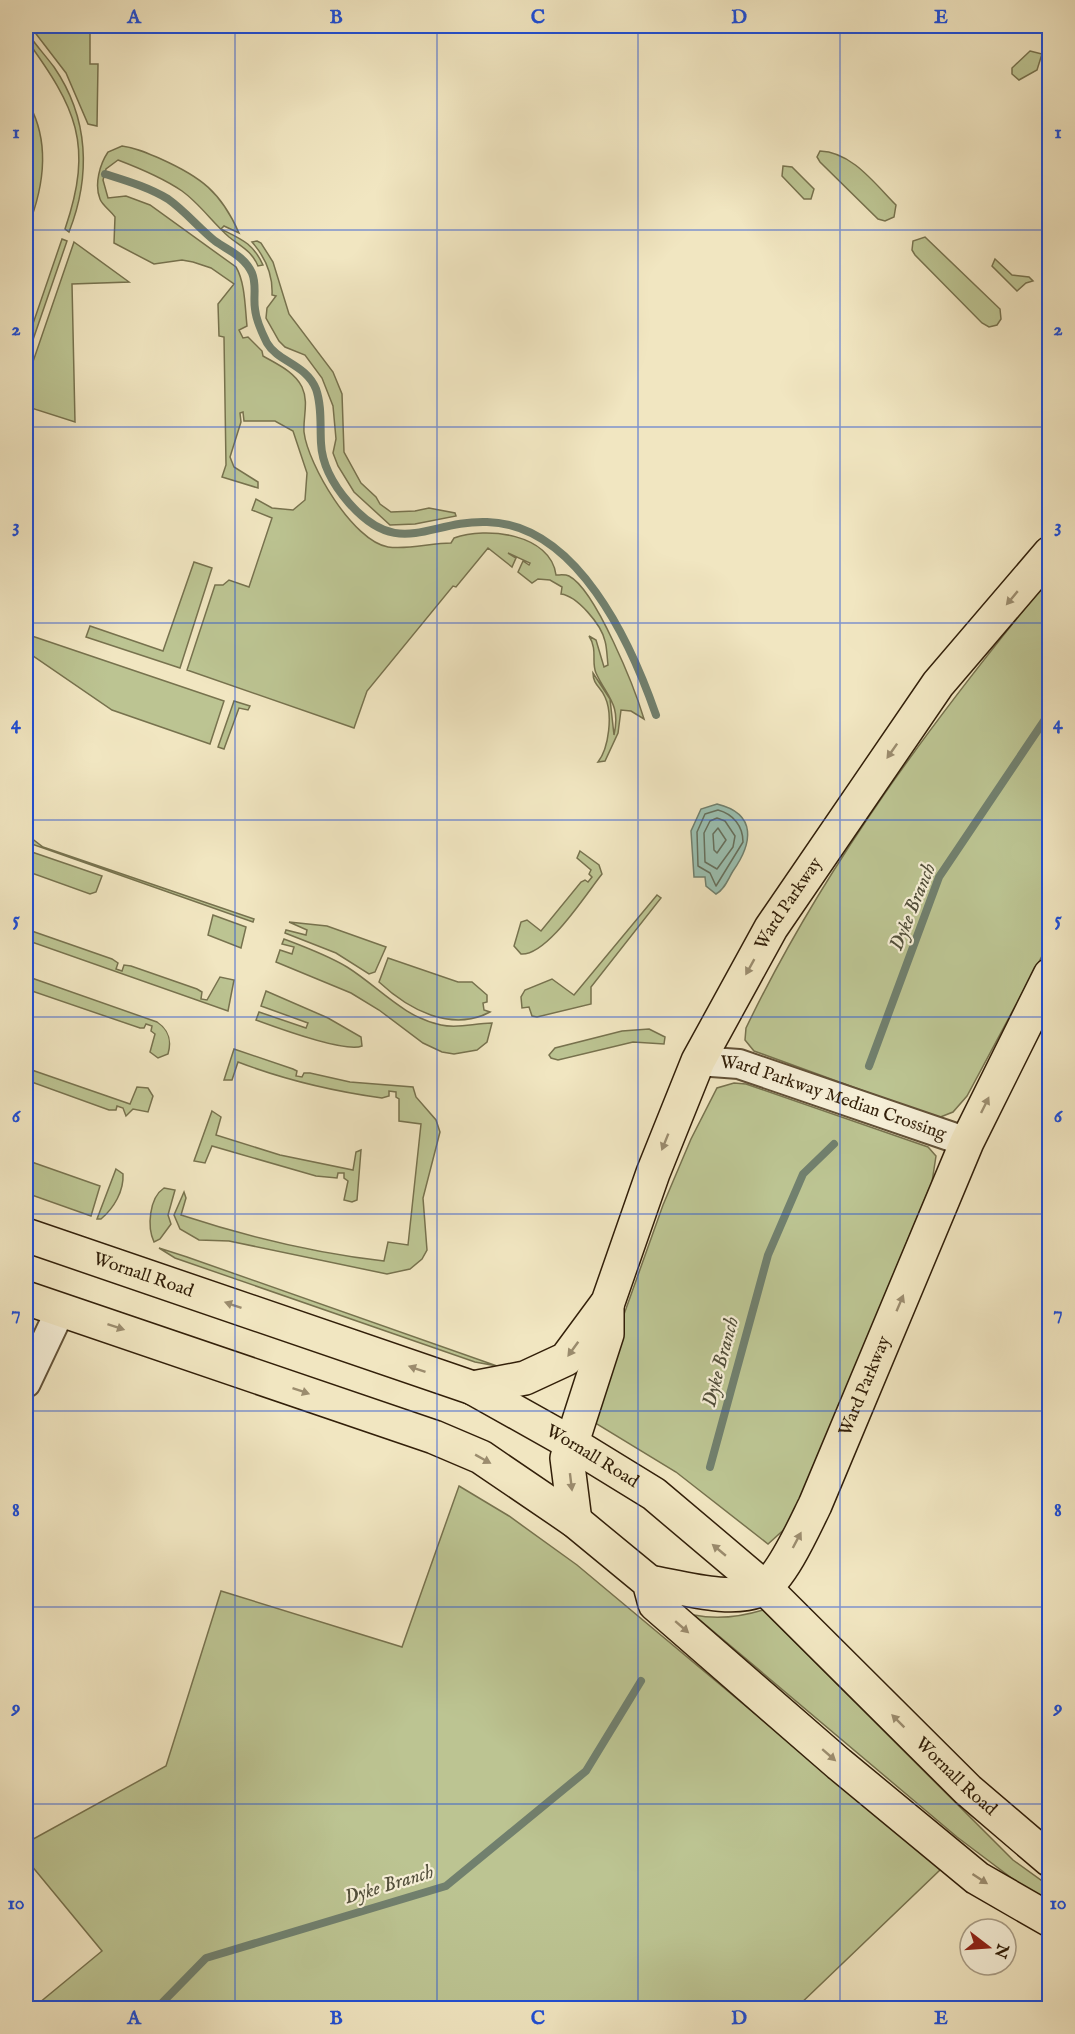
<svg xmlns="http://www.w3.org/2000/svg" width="1075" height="2034" viewBox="0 0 1075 2034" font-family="'IM FELL English',serif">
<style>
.green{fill:#bcc492;stroke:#77724e;stroke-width:1.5}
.water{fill:#9bc0b1;stroke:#71806e;stroke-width:1.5}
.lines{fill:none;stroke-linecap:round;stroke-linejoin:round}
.shore{stroke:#66705d;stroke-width:1.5}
.stream{stroke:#71806e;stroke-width:8}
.minor-casing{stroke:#625137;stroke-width:32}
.major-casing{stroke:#321f09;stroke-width:36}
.minor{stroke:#f6efd7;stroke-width:28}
.major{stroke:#f1e6c1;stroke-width:33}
.oneway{fill:#9b8c6e}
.grid{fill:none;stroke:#1d4ed8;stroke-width:1.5;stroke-opacity:0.55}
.labels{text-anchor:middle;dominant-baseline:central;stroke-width:4.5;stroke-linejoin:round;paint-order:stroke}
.street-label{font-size:18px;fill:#321f09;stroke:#f6efd7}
.water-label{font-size:20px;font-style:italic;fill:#524f3b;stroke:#f6efd7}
.neatline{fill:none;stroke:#1d4ed8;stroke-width:2}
.grid-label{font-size:20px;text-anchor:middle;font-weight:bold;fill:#1d4ed8}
</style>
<rect width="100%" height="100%" fill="#f1e6c1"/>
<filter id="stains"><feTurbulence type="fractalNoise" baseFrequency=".00333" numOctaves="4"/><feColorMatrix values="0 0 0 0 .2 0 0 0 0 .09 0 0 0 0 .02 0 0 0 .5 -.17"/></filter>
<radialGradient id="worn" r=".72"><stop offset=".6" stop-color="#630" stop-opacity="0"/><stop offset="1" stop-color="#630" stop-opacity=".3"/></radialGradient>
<!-- green -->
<g class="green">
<polygon points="30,26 90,26 90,64 98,64 97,126 88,124 66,73"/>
<path d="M26,31C34,43 45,55 54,67C89,118 91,176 69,232L65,229C94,144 76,108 26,39Z"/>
<polygon points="1030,51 1042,54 1037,70 1019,80 1012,74 1012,68"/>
<path d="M26,99C49,136 45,180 31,219L26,217Z"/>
<path d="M122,146C137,148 147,153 161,159C201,177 221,192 239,233L224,226L221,229C241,239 253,243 263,265L258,266C252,251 240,246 229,237C213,223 199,203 182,191C163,178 139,168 118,160L106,169L103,180L108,198L126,196L150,205L236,267C245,282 245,307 247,326L239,330L243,338L248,337L262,351L263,356C277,364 295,372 302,387C309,402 303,417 304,432C308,465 353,541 388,547C408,550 431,543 451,543L454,538C486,526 551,534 556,575C560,575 565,574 569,576C596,590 635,689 644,719L631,711L621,710L618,733L605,761L598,762C609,748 613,714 605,697C601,687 593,685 593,673L610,699L614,735C621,704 607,697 596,673C591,662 598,650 589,636L596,640L604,667L608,665C607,657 607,648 605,641C601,624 577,596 561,594L562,587L550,580L538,579L532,583L518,572L523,561L529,565L530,563L508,553L516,558L512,567L488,548L456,587L453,586L367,691L354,728L187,670L215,585H223L229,580L249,587L272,518L252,510L256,499L272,508L293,510L305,500L307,473L293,431L275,421H244L243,412L240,413L241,422L230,457L234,467L258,482V488L222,477L226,465L224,337L219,336L218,304L234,284L211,268L193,262L182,260L154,264L114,243L115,217C111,211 102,205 100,199C94,184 100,164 108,152Z"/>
<path d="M820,151C852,152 875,184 896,205L894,217L885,221L878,219L820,162L817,157Z"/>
<polygon points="783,166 792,167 814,189 811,199 804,199 782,176"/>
<polygon points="925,237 1000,309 1001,319 997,325 989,327 982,323 915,255 912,250 913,241"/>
<polygon points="62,239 67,241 26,360 26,344"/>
<path d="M257,241L261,243L273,262L289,314L333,372L342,394L344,452L361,483L376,497L380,504L391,512L415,511L429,508L455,513L456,516L415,524L390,525L354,492L338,466L333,453L336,439L333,406L322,378L305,355L285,347L279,341L266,318L267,308L276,296L272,295C273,276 266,258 252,242Z"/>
<polygon points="74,242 129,282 72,284 75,422 28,407 26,403 26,382"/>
<polygon points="995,259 1012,275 1029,277 1033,281 1026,283 1017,291 992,266"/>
<polygon points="194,562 212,568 180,668 86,637 90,626 163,651"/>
<path d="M1049,579V943L967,1096L953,1112L938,1118L754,1051L745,1040L746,1028C825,864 934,719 1049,579Z"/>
<polygon points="26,634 224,701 210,744 112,710 26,651"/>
<polygon points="234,701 250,706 248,710 239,708 224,749 218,747"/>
<polygon points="26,834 43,847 254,919 253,922 26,842"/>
<polygon points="26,850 102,876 96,892 90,894 26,871"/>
<path d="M580,851L599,865L602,874C586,894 547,956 521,954L514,946L521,922L527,920L541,931L581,882L585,880L588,882L592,877L589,874L591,870L577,858Z"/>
<polygon points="657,895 661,898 591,987 591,1004 537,1017 532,1016 529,1007 522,1008 521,997 525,990 552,979 574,995"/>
<polygon points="213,915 246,927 241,948 208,935"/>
<polygon points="289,922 327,926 386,947 375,972 369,974 336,953 285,933 286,930 306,935 307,930"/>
<polygon points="26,929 112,959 118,963 116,969 122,971 124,965 131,966 197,989 202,992 201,999 207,1000 220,977 234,980 228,1011 26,940"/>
<path d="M284,939C305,947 327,955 347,967C379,987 403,1017 441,1025C459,1029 474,1023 492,1023L487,1042L477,1050L454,1054L442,1052L423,1043L379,1010L351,993L276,962L280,950L292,954L294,947L282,944Z"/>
<path d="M388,958L458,982H472L487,995V1002L483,1003L484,1010L490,1012C451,1033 408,1009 379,982Z"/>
<path d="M26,976L157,1022C169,1030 172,1040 168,1054L158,1058L150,1052L155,1034L151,1031L152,1026L146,1024L144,1028H140L26,989Z"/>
<path d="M266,991L328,1018L361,1037L362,1046C346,1053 275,1027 256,1020L259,1012L306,1028L308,1023L261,1006Z"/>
<polygon points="649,1029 665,1037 664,1044 633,1042 558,1060 551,1058 549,1055 555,1048 622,1031"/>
<path d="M234,1049L293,1069L297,1071L296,1076L302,1077L304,1073H310L350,1082L413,1087L416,1097L436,1120L440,1132L423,1198L427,1250L422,1259L410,1269L387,1274L229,1241L199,1240L180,1229L174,1215L184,1192L186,1198L181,1215C248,1237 314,1253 384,1261L388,1242L408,1245L421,1124L399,1121V1099L396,1097V1092L389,1091V1096L382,1098C332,1091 285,1080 238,1062L232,1080H224Z"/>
<polygon points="26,1068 130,1104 137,1087 148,1088 153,1096 148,1112 133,1109 126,1116 123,1108 117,1106 116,1110 109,1110 26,1080"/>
<polygon points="734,1083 746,1084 928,1147 936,1156 932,1182 789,1525 768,1544 676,1472 587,1418 663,1205 691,1139 717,1088"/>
<polygon points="212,1111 221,1117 216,1135 280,1155 353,1170 356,1152 361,1150 357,1200 352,1202 344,1200 348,1181 344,1178 344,1173 338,1173 337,1178 316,1176 212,1146 205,1163 194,1161"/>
<polygon points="26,1160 100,1186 91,1216 26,1193"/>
<path d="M116,1169L123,1174C124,1191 114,1208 101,1219H97Z"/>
<path d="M164,1188L175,1190L168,1215L171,1224L160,1239L154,1242C147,1227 149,1198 164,1188Z"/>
<polygon points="159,1248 187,1257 497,1366 475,1362 175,1258"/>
<polygon points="459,1486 509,1516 577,1565 941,1869 796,2008 33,2008 102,1951 26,1859 26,1843 166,1766 221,1591 402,1647"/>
<path d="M763,1610L1013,1860L1049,1886V1902L1018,1883L957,1837L694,1615C718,1620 740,1617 763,1610Z"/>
</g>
<!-- water -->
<path class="water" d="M717,804C758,814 752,844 733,871C728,879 725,889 716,894L706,886L705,877H694L691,831L701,809Z"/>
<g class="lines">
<!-- shore -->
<g class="shore">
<path d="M718,810C733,814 743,826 743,842L716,886L710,873L698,866L697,832L705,814Z"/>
<polygon points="717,818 725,821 735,836 733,847 717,869 705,862 704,833 710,821"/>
<polygon points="718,828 726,840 717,853 714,850 713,834"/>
</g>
<!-- stream -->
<g class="stream">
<path d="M105,174C127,181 148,187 168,199C185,211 199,228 215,241C229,251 244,256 252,273C257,285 253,297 255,309C256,320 262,333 267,343C278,362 306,364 316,389C322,406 320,425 321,443C322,465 335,487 349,503C399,560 428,520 487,522C577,524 631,643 656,715"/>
<polyline points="869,1066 939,877 1050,712"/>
<polyline points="710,1467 768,1255 803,1174 834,1144"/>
<polyline points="157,2008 206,1958 446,1886 586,1771 641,1681"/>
</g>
<!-- minor casing -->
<g class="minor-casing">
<g id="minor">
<path id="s1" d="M698,1061L739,1064L967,1142"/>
<polyline points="26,1383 61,1309"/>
</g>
</g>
<!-- major casing -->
<g class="major-casing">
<g id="major">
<path id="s2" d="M26,1235L473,1388L571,1443L654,1494L764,1587L968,1790L1050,1860"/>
<polyline points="26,1298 434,1437 481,1457 575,1521 649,1582 655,1604 839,1764 977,1878 1050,1920"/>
<path id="s3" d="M473,1388L525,1378L566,1359L608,1302L653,1173L698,1061L771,928L938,684L1050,553"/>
<polyline points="575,1521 567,1458 607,1334 607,1304"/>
<path id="s4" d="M649,1582C679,1587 736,1604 763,1588C782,1577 805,1525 815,1505L967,1142L1050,975"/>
</g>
</g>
<!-- minor -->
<use href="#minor" class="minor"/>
<!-- major -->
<use href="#major" class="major"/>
</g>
<!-- one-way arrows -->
<defs><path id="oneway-solid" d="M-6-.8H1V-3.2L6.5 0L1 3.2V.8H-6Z" transform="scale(1.5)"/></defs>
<g class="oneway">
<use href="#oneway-solid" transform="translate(1012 598) rotate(130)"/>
<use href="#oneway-solid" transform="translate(892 751) rotate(125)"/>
<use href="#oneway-solid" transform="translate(750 967) rotate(119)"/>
<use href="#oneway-solid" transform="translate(985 1105) rotate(-64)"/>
<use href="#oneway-solid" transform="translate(665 1142) rotate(112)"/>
<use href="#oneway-solid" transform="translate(900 1303) rotate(-67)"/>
<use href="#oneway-solid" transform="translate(233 1305) rotate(-161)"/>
<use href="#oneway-solid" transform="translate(116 1327) rotate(18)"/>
<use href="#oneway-solid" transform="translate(573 1349) rotate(126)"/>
<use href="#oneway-solid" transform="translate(417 1369) rotate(-161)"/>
<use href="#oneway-solid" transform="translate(301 1391) rotate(19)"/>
<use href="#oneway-solid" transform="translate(483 1459) rotate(29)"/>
<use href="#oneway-solid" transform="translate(571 1482) rotate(83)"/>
<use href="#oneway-solid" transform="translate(797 1540) rotate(-62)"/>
<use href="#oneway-solid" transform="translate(719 1550) rotate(-140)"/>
<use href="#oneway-solid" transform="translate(682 1627) rotate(41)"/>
<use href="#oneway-solid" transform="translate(898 1721) rotate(-135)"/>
<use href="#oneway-solid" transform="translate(829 1755) rotate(41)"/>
<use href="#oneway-solid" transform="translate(980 1879) rotate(33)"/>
</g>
<!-- grid -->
<path class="grid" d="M235,26V2008M437,26V2008M638,26V2008M840,26V2008M26,230H1050M26,427H1050M26,623H1050M26,820H1050M26,1017H1050M26,1214H1050M26,1411H1050M26,1607H1050M26,1804H1050"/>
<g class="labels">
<!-- street labels -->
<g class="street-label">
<text stroke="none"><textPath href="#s3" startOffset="608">Ward Parkway</textPath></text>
<text stroke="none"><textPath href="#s1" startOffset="141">Ward Parkway Median Crossing</textPath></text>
<text stroke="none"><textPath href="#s2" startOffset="124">Wornall Road</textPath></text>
<text stroke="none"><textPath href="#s4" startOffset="344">Ward Parkway</textPath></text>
<text stroke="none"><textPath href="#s2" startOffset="610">Wornall Road</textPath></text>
<text stroke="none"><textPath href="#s2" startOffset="1096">Wornall Road</textPath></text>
</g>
<!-- water labels -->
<g class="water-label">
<text transform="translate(913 907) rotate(-68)">Dyke Branch</text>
<text transform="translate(721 1362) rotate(-75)">Dyke Branch</text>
<text transform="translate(389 1885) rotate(-17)">Dyke Branch</text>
</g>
</g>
<!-- margin -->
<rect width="1075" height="2034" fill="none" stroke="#f1e6c1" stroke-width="66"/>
<!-- north arrow -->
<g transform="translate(988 1947) rotate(107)"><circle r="28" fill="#f6efd7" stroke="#a89c85" stroke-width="1.5"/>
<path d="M0-4.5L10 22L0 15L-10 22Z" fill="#8f2418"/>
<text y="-9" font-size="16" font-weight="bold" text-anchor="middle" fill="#321f09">N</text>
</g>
<rect x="33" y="33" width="1009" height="1968" class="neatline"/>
<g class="grid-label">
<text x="134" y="23">A</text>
<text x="336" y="23">B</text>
<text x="538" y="23">C</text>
<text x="739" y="23">D</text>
<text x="941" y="23">E</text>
<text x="16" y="138">1</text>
<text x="1058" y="138">1</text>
<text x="16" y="335">2</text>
<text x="1058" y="335">2</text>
<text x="16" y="532">3</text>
<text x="1058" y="532">3</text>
<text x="16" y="729">4</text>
<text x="1058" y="729">4</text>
<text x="16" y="925">5</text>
<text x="1058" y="925">5</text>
<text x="16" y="1122">6</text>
<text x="1058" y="1122">6</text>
<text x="16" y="1319">7</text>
<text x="1058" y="1319">7</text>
<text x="16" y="1516">8</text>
<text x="1058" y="1516">8</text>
<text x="16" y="1713">9</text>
<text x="1058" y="1713">9</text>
<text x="16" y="1909">10</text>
<text x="1058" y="1909">10</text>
<text x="134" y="2024">A</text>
<text x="336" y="2024">B</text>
<text x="538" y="2024">C</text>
<text x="739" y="2024">D</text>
<text x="941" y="2024">E</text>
</g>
<rect width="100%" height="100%" filter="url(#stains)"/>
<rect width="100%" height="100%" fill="url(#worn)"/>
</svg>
